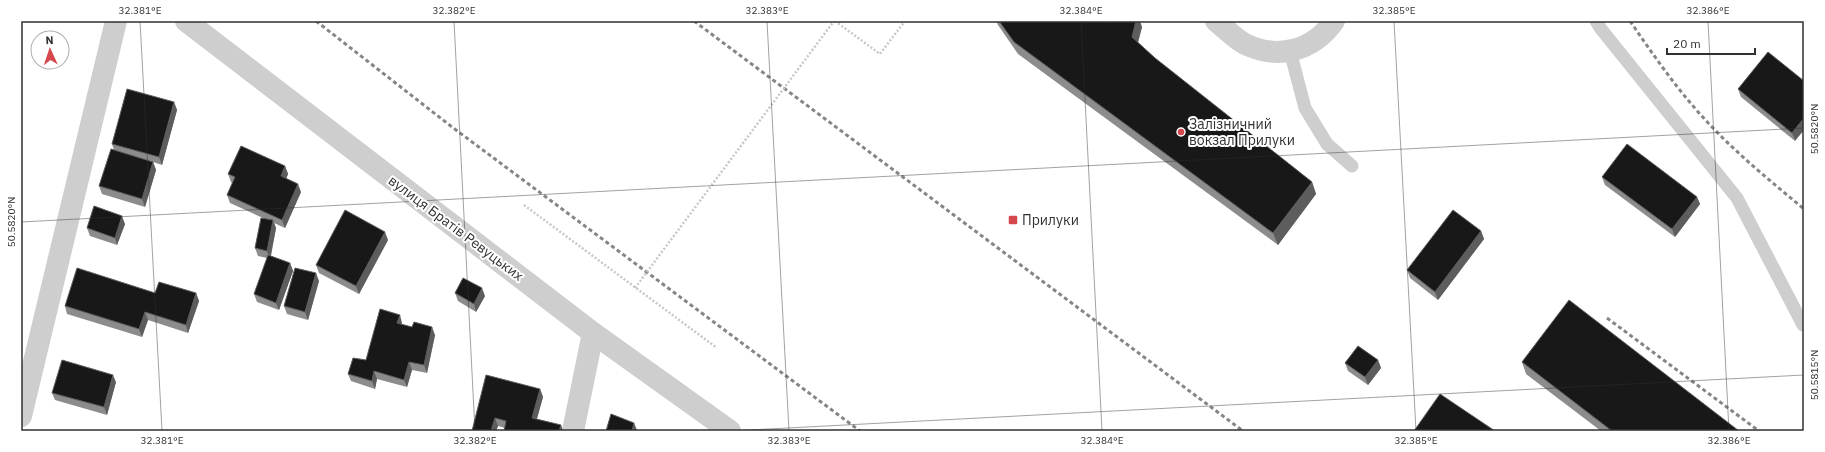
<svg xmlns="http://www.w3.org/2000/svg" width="1825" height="452" viewBox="0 0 1825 452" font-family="'IBM Plex Sans',sans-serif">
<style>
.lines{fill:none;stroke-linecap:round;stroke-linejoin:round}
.path{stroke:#c8c8c8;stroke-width:2.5;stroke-dasharray:2 2;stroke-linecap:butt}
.lane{stroke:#cecece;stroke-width:13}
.street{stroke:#cecece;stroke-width:22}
.rail{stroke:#868686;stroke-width:3;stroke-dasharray:4 3;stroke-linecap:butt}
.path-bridge{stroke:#c8c8c8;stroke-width:2.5;stroke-dasharray:2 2;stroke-linecap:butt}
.wall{fill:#8c8c8c}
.shaded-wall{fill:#5d5d5d}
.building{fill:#181818;stroke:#5d5d5d}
.ticks{fill:none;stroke:#313131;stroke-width:1;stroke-opacity:0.45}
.poi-dot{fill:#d3474d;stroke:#fff;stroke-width:1.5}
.labels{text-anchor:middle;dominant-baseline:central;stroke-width:4;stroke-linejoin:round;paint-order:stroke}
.poi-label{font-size:14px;fill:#313131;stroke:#fff;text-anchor:start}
.street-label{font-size:14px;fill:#313131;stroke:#fff}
.neatline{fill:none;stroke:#313131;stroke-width:1.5}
.ticks-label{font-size:10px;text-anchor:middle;fill:#313131}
</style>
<rect width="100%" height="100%" fill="#fff"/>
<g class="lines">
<!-- path -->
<g class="path">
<polyline points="835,21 880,54 905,21"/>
<polyline points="524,205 717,348"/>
</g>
<!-- lane -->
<g class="lane">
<polyline points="1596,21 1601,29 1737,198 1803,325"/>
<polyline points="1290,51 1305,108 1327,144 1352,166"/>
</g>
<!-- street -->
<g class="street">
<polyline points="186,21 593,333 730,431"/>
<path d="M1216,21C1225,28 1235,39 1245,44C1278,60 1313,51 1334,21"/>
<polyline points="21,416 116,21"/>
<polyline points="573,431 593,333"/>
</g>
<!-- rail -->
<g class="rail">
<polyline points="316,21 452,127 860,431"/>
<polyline points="694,21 1243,431"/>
<path d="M1630,21C1652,53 1674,85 1700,114C1731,149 1769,180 1804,209"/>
<polyline points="1607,318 1759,431"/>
</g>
<!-- path-bridge -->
<polyline class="path-bridge" points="635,288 834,21"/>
</g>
<!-- wall -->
<g class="wall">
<polygon points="996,21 1107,21 1109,22 1142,27 1138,43 1155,58 1312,182 1316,194 1278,245 1018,54 998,25"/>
<polygon points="1768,52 1795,141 1741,97 1738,89"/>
<polygon points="174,102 177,110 162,165 153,162 156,170 145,207 102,194 99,186 114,150 112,144"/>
<polygon points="285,166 288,174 286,179 301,192 285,228 274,223 276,228 271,256 290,263 293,271 279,310 257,302 254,294 267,258 258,256 255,248 263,218 230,203 227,195 232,183 231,182 228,174"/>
<polygon points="1602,177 1697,197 1700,204 1675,237 1605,185"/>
<polygon points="125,224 117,245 90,236 87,228"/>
<polygon points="1481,231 1484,239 1438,300 1410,278 1407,270"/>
<polygon points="388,240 359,294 319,273 316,265"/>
<polygon points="319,281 308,320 287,314 284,306"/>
<polygon points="155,293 196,293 199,301 188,333 148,320 142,337 67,314 65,306"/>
<polygon points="455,293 485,296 476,312 458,301"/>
<polygon points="402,323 402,325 435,335 427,373 412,370 407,387 377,379 375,389 351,381 348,374 366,360"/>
<polygon points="1378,360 1381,368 1368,385 1348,371 1345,363"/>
<polygon points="1522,362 1739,431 1601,431 1526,374"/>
<polygon points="116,382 107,415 55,400 52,393"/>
<polygon points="540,389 543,397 537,419 561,425 563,431 504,431 505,428 498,426 496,431 472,431"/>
</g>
<!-- shaded-wall -->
<g class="shaded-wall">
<polygon points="1136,21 1140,21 1142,27 1136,49 1132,37"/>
<polygon points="174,102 177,110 162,165 159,157"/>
<polygon points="1804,118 1804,130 1795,141 1792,133"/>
<polygon points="153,162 156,170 145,207 142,199"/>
<polygon points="285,166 288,174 284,184 281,176"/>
<polygon points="1312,182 1316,194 1278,245 1273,233"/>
<polygon points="298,184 301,192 285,228 282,220"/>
<polygon points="1697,197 1700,204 1675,237 1672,229"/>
<polygon points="122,216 125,224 117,245 115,238"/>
<polygon points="273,220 276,228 270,259 267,251"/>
<polygon points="1481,231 1484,239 1438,300 1435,292"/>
<polygon points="385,232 388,240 359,294 356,286"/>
<polygon points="290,263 293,271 279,310 276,303"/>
<polygon points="316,273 319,281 308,320 305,312"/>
<polygon points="482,288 485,296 476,312 474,304"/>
<polygon points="196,293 199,301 188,333 186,325"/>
<polygon points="145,312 148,320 142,337 139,329"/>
<polygon points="400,315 402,323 400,331 397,323"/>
<polygon points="432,327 435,335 427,373 424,365"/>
<polygon points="1378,360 1381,368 1368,385 1365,377"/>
<polygon points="409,362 412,370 407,387 404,380"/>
<polygon points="374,371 377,379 375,389 372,381"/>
<polygon points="113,375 116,382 107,415 104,407"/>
<polygon points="540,389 543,397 535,425 532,418"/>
<polygon points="495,418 498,426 496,431 491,431"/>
<polygon points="634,423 637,430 637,431 632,431"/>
<polygon points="561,425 563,431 559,431"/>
</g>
<!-- building -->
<g class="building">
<polygon points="999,21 1107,21 1109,22 1113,21 1136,21 1132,37 1155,58 1312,182 1273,233 1014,42"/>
<polygon points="1768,52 1804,81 1804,118 1792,133 1738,89"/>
<polygon points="127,89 174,102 159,157 112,144"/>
<polygon points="1627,144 1697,197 1672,229 1602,177"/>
<polygon points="241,146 285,166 281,176 298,184 282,220 227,195 235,177 228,174"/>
<polygon points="111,149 153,162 142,199 99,186"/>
<polygon points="94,206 122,216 115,238 87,228"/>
<polygon points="345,210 385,232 356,286 316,265"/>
<polygon points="1453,210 1481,231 1435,292 1407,270"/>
<polygon points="261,218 273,220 267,251 255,248"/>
<polygon points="268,255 290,263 276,303 254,294"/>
<polygon points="77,268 155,293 159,282 196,293 186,325 145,312 139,329 65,306"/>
<polygon points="295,268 316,273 305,312 284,306"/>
<polygon points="463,278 482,288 474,304 455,293"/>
<polygon points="1569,300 1739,431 1612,431 1522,362"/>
<polygon points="380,309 400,315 397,323 412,327 414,322 432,327 424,365 409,362 404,380 374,371 372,381 348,374 353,358 366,360"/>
<polygon points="1358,346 1378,360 1365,377 1345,363"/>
<polygon points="62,360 113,375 104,407 52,393"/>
<polygon points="486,375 540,389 532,418 561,425 559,431 504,431 506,421 495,418 491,431 472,431"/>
<polygon points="1440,394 1495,431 1414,431"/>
<polygon points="611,414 634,423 632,431 606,431"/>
</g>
<!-- ticks -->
<path class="ticks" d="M140,21L162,431M454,21L475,431M767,21L789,431M1081,21L1102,431M1394,21L1416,431M1708,21L1729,431M21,222L1804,128M730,431L1804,375"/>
<!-- markers -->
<g class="poi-dot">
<circle cx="1181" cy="132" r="4"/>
<rect x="1008" y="215" width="10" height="10" rx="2"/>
</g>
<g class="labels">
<!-- poi labels -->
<g class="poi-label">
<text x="1189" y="124">Залізничний<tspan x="1189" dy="16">вокзал Прилуки</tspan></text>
<text x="1022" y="220">Прилуки</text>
</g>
<!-- street labels -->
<g class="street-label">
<text transform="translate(456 228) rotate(37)">вулиця Братів Ревуцьких</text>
</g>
</g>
<!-- border -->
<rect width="1825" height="452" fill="none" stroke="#ffffff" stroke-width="44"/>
<!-- north arrow -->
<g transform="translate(50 50) rotate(357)"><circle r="19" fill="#ffffff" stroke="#adadad"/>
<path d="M0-3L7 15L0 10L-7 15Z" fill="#d3474d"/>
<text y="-6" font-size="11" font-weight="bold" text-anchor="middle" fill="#313131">N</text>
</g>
<!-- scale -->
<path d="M1667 48v6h88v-6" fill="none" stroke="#313131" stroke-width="2"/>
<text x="1673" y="48" font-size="12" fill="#313131" stroke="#ffffff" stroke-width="3" paint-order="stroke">20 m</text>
<rect x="22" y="22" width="1781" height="408" class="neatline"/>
<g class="ticks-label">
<text x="140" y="14">32.381°E</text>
<text x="454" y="14">32.382°E</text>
<text x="767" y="14">32.383°E</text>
<text x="1081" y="14">32.384°E</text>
<text x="1394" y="14">32.385°E</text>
<text x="1708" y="14">32.386°E</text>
<text transform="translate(1814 129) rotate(-90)" y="4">50.5820°N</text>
<text transform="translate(11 222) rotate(-90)" y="4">50.5820°N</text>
<text transform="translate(1814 375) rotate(-90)" y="4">50.5815°N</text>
<text x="162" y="444">32.381°E</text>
<text x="475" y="444">32.382°E</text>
<text x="789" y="444">32.383°E</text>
<text x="1102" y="444">32.384°E</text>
<text x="1416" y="444">32.385°E</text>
<text x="1729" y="444">32.386°E</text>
</g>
</svg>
